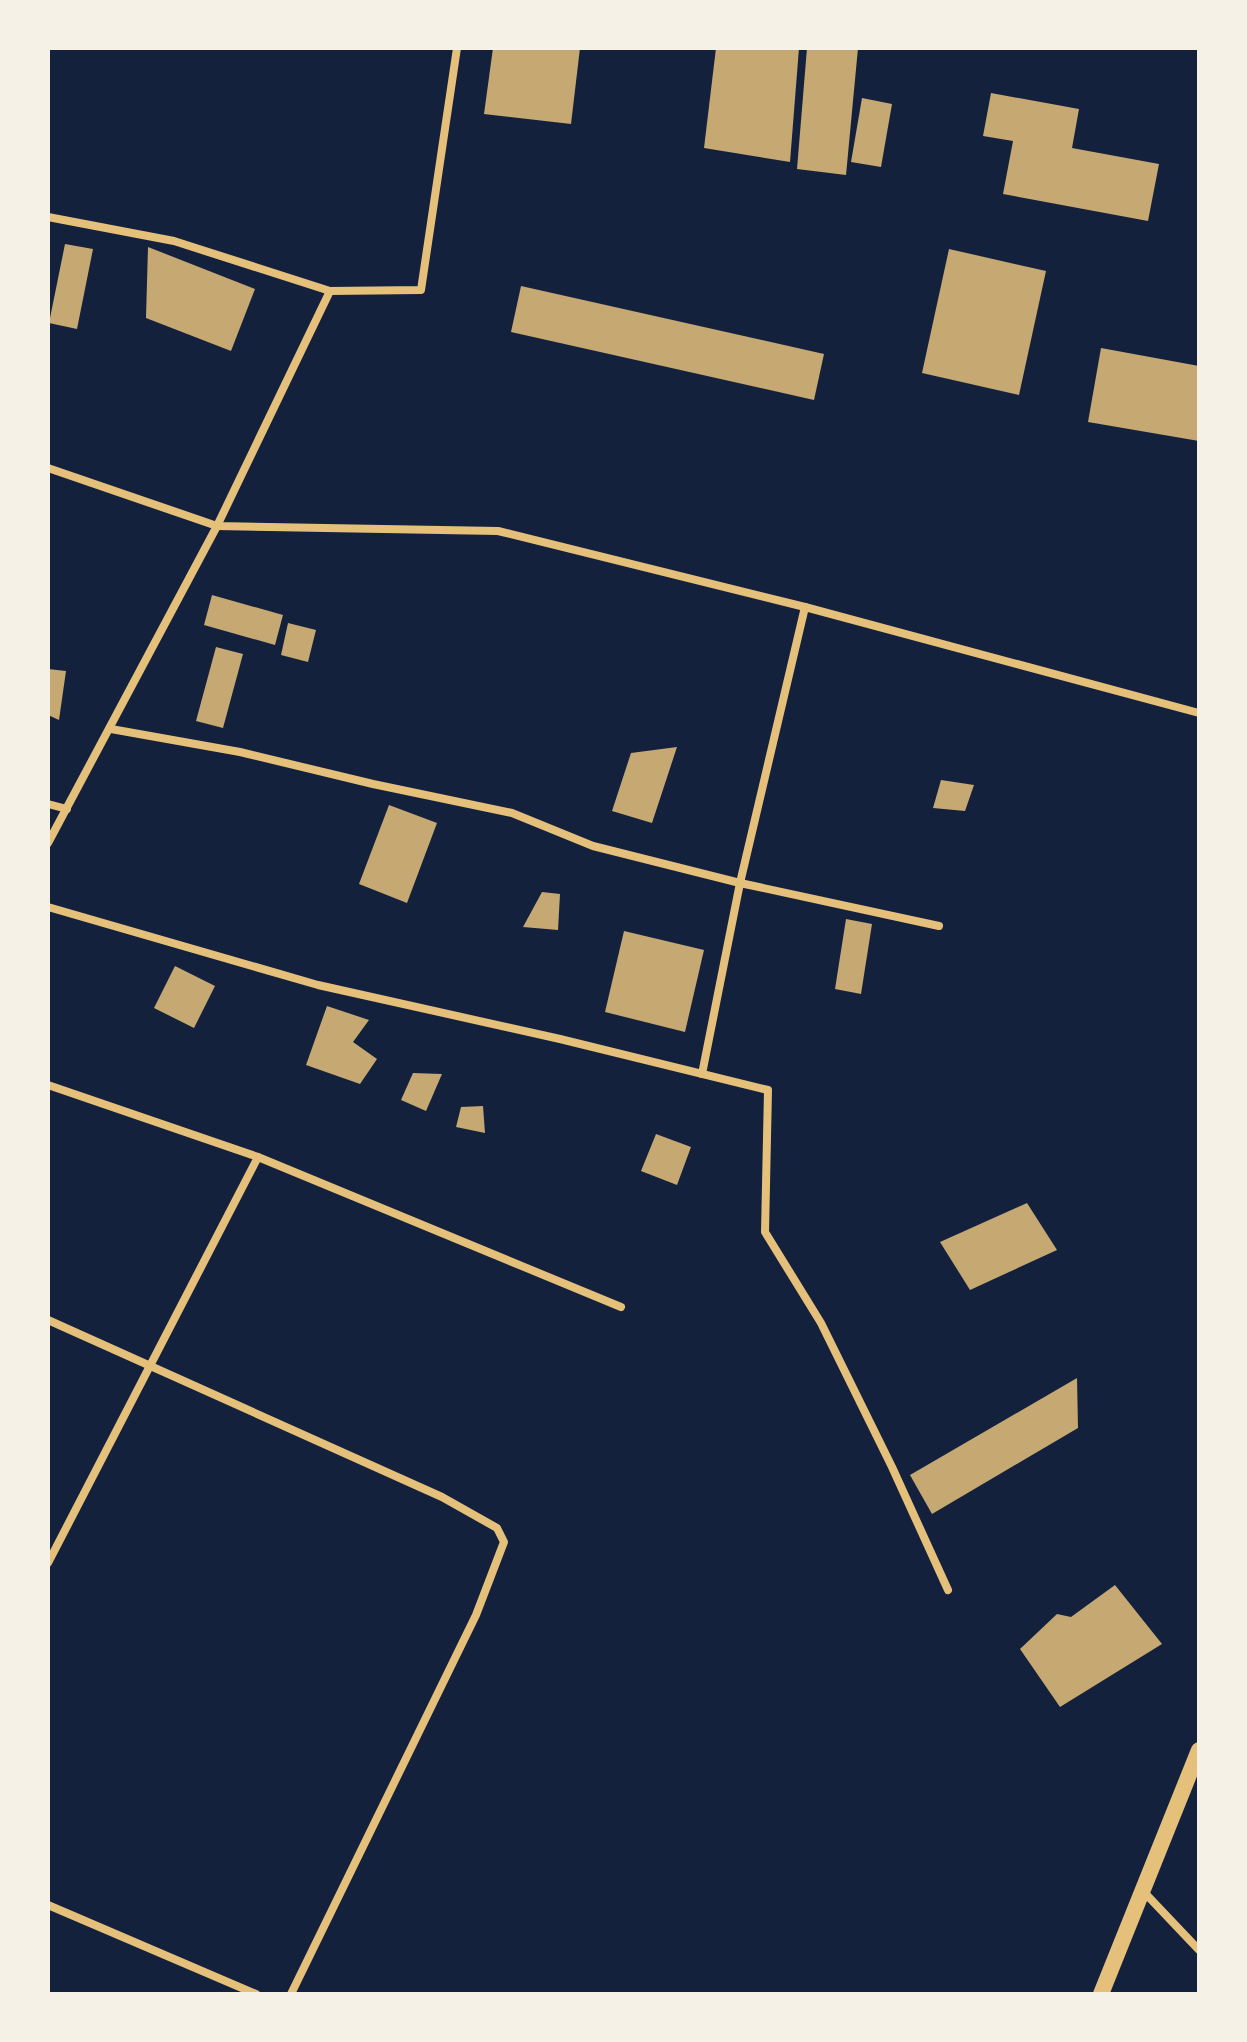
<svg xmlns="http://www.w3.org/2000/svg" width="1247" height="2042" viewBox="0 0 1247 2042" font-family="Roboto,sans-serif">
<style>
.building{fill:#c6a872}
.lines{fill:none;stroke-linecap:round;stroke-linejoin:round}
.minor{stroke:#e5c07b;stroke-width:8}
.secondary{stroke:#e5c07b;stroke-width:16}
</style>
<rect width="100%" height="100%" fill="#14213d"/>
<!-- building -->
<g class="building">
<polygon points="493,48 580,48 571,124 484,114"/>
<polygon points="716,48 799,48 790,162 704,148"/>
<polygon points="807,48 858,48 846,175 797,169"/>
<polygon points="991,93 1079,109 1072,148 1159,164 1148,221 1003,194 1013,141 983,136"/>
<polygon points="862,98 892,104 881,167 851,162"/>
<polygon points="65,244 93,249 77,329 49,323"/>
<polygon points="148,247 255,289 231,351 146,318"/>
<polygon points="949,249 1046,271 1019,395 922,373"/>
<polygon points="521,286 824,354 814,400 511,332"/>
<polygon points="1101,348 1199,366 1199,441 1088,422"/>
<polygon points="212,595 283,615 275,645 204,625"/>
<polygon points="288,623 316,630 308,662 281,655"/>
<polygon points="216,647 243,654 223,728 196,721"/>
<polygon points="48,669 66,671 59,720 48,715"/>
<polygon points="677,747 652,823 612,811 631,753"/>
<polygon points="941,780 974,785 965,811 933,808"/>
<polygon points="389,805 437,823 407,903 359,884"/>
<polygon points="542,892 560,894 558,930 523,927"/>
<polygon points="846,919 872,924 861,994 835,989"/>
<polygon points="624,931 704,950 685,1032 605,1012"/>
<polygon points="175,966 215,986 194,1028 154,1008"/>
<polygon points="327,1006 369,1020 353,1042 377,1059 360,1084 306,1065"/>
<polygon points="413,1073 442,1074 426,1111 401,1100"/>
<polygon points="483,1106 485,1133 456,1127 461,1107"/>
<polygon points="656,1134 691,1147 677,1185 641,1171"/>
<polygon points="1027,1203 1057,1250 970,1290 940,1242"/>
<polygon points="1077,1378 1078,1428 932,1514 910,1475"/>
<polygon points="1115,1585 1162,1644 1060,1707 1020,1649 1057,1614 1071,1617"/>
</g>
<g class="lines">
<!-- minor -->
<g class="minor">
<polyline points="48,217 174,241 330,291"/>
<polyline points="48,468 217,526 498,531 805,607 1199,713"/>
<polyline points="111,729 240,752 373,784 512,813 593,846 740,883 939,926"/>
<polyline points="48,804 67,809"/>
<polyline points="48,843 217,526 330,291 421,290 457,48"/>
<polyline points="48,907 318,985 560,1039 768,1090 765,1232 821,1323 892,1467 948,1590"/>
<polyline points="702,1074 740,883 805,607"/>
<polyline points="48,1085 258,1157 48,1563"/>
<polyline points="258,1157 621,1307"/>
<polyline points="48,1320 442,1497 497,1528 504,1542 476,1615 291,1994"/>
<polyline points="1143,1891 1199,1950"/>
<polyline points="48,1905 256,1994"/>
</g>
<!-- secondary -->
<polyline class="secondary" points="1101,1994 1199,1750"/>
</g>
<!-- border -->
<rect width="1247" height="2042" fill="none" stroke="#f6f1e7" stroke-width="100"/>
</svg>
